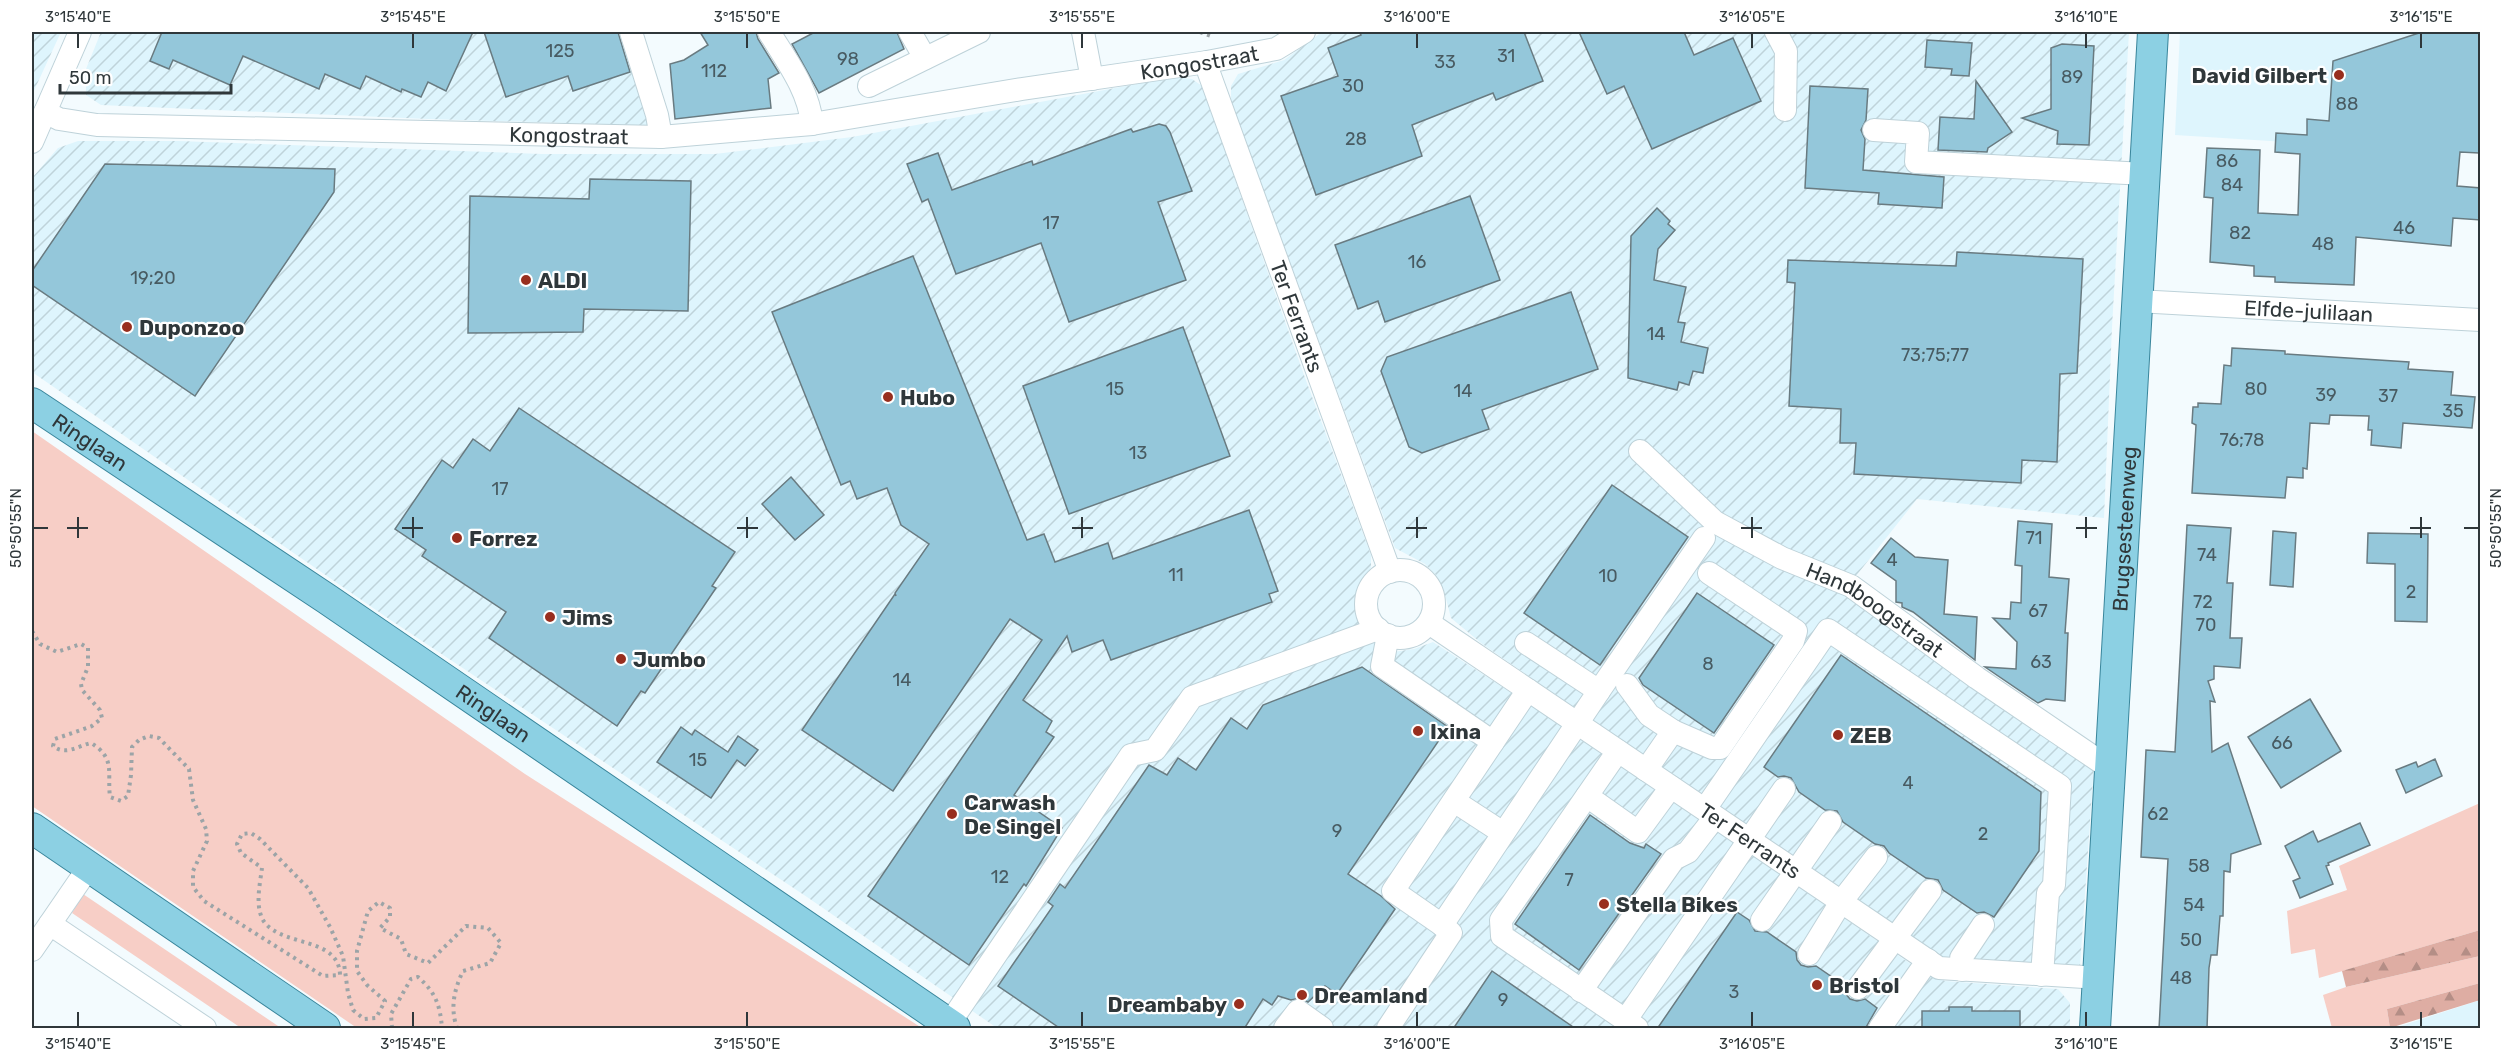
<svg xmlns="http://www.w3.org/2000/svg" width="2512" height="1060" viewBox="0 0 2512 1060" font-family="Rubik,sans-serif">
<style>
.built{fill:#def5fd}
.industrial{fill:url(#industrial-furrows)}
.grass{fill:#f7cec6}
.forest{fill:url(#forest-firs)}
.building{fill:#94c7da;stroke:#697b81;stroke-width:1.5}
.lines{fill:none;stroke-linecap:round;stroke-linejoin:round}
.minor-casing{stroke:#bed2d9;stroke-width:24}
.major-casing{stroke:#3a869c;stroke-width:32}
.path{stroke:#9ca4a7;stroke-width:4;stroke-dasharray:3 4.5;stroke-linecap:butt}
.minor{stroke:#fff;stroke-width:22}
.major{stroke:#8cd0e3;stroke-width:30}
.ticks{fill:none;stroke:#2f373a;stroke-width:2}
.poi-dot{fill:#982e1e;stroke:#fff;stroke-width:2}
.labels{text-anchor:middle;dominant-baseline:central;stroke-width:4.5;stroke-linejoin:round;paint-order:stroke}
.number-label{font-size:18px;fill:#485b62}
.street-label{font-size:21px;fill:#2f373a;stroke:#fff}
.poi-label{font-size:21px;font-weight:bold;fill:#2f373a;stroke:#fff;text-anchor:start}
.neatline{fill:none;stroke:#2f373a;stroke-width:2}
.ticks-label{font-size:15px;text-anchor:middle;fill:#2f373a}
</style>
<defs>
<pattern id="industrial-furrows" width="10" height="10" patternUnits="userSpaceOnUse" patternTransform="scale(1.5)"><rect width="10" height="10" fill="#def5fd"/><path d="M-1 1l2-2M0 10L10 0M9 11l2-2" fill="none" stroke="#bfd3da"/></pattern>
<pattern id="forest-firs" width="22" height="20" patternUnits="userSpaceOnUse" patternTransform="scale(1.5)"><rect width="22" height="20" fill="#deada3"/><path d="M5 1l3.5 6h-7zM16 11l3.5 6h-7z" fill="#b48e86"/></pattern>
</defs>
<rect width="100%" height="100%" fill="#f3fbfe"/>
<!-- built -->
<g class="built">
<polygon points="2180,32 2480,32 2479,153 2460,153 2456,200 2286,142 2175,135"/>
<polygon points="2480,1000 2480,1028 2395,1028"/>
</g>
<!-- industrial -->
<g class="industrial">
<polygon points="32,32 61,32 32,95"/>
<polygon points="101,32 638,32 669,126 428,119 101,105 86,95 86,69"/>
<polygon points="1322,32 2129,32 2112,327 2104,518 1917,499 1856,576 2095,750 2080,966 1944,960 1927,952 1481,643 1451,618 1444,591 1436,575 1425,564 1395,548 1231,102 1231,86 1238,74 1284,60"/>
<polygon points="1174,77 1192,79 1202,86 1304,375 1371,555 1371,567 1358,598 1360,624 1393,652 1414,649 1433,642 1606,754 1918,969 1945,981 2058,989 2070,1003 2070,1028 997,1028 807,897 389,619 32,372 32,178 58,148 78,141 178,141 542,154 715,154 852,137"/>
</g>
<!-- grass -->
<g class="grass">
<polygon points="32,431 525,774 922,1028 357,1028 32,806"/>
<polygon points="2480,803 2480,930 2319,978 2315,949 2291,954 2287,911 2347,890 2339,866"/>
<polygon points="83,894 281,1028 241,1028 72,913"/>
<polygon points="2480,956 2480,983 2387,1009 2390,1028 2332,1028 2323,995 2346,987"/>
</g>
<!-- forest -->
<g class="forest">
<polygon points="2480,930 2480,956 2346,987 2342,971"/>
<polygon points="2480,983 2480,1000 2390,1028 2387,1009"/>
</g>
<!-- building -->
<g class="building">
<polygon points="162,32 473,32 446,91 428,82 421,97 402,89 401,92 366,76 360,89 325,74 319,89 243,56 230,85 173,60 169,69 150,61"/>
<polygon points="484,32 618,32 630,72 573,91 568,76 506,97"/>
<polygon points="700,32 756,32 758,39 779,73 768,79 771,108 675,119 670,64 684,60 708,45"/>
<polygon points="815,32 897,32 904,49 819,93 792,44"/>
<polygon points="1360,32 1524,32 1543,81 1496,100 1493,93 1412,125 1422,156 1316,195 1281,96 1338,76 1328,48 1361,35"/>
<polygon points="1579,32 1684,32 1694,55 1733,38 1761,101 1652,149 1624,86 1607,94"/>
<polygon points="2422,32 2481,32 2479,153 2460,152 2457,186 2481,188 2481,220 2453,218 2451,246 2356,237 2354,285 2275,282 2275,277 2254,276 2254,266 2210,262 2213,198 2204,197 2207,148 2260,150 2258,213 2298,215 2300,154 2275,152 2276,133 2307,135 2307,119 2329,121 2333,61"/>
<polygon points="1927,40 1972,43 1969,76 1951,75 1952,69 1925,67"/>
<polygon points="2062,44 2094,46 2089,145 2057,144 2058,131 2022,118 2051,109 2051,48"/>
<polygon points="1976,81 2012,132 1988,148 1987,152 1938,150 1940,117 1974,119"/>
<polygon points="1810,86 1868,89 1866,120 1861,130 1865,139 1863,170 1944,177 1942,208 1878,204 1879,193 1805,188"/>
<polygon points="1159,124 1166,126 1170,132 1192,191 1158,202 1186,280 1069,322 1041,243 956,274 928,199 922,202 907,164 938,153 952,190 1032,161 1033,165 1131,129 1133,132"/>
<polygon points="105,164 335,169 334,192 195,396 32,285 32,271"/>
<polygon points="590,179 691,181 688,311 584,309 583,332 468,333 470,196 589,199"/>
<polygon points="1470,196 1500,280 1385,322 1378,301 1358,309 1335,245"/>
<polygon points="1657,208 1670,221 1668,224 1675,230 1658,249 1654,280 1686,287 1678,322 1685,323 1681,342 1708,348 1703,373 1693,371 1689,385 1679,382 1677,390 1628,378 1631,236"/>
<polygon points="1957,252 2083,259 2077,373 2060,374 2057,462 2022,460 2021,483 1854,474 1856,443 1840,443 1841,409 1789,406 1795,283 1787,282 1788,260 1956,266"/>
<polygon points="913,256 1027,540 1044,534 1055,562 1108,543 1113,559 1249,510 1278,591 1269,594 1272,602 1111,660 1103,640 1072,652 1067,636 1023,700 1052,721 1046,732 1054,737 1014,795 1062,828 1026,886 1024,884 969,965 868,896 1042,640 1010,619 893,791 802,730 895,594 896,596 895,593 929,544 901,525 887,488 857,499 850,481 841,485 772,312"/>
<polygon points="1571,292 1598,369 1482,410 1489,429 1422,453 1409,447 1381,371 1387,357"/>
<polygon points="1183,327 1230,456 1069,514 1023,386"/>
<polygon points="2232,348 2285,351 2285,354 2409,362 2408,369 2453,372 2451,395 2475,397 2472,428 2403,423 2401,448 2371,445 2372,430 2368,430 2369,416 2330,415 2329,424 2310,423 2307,469 2303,468 2303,478 2287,477 2285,498 2192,493 2196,425 2192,423 2193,407 2198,407 2198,403 2221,404 2224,365 2231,366"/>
<polygon points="519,408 735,552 712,586 716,588 645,693 641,691 617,726 489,638 506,612 422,556 426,550 395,529 442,460 453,468 473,439 490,451"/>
<polygon points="791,477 824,515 795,540 762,504"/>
<polygon points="1612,485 1688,537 1600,665 1524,613"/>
<polygon points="2018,521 2052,524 2049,577 2069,579 2065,633 2068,633 2065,701 2046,699 2038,703 1985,667 2016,669 2017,642 1993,618 2010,619 2011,602 2021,603 2022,566 2015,565"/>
<polygon points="2187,525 2231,528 2227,583 2233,583 2230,638 2242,638 2240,668 2214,666 2214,679 2208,681 2215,702 2210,701 2212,752 2228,743 2261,844 2231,854 2230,872 2224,871 2223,916 2220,916 2217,955 2211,955 2209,968 2207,1029 2159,1029 2168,859 2141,857 2146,750 2175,752"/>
<polygon points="2273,531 2296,533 2293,587 2270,585"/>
<polygon points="2368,533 2428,534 2427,622 2395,621 2395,564 2367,563"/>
<polygon points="1891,538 1915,557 1948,560 1944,614 1977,617 1975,660 1913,612 1902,607 1902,603 1896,602 1896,581 1871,563"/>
<polygon points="1697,593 1774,645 1714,733 1643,685 1639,678"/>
<polygon points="1841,655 2041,792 2039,851 1994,917 1984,912 1977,913 1943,890 1938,880 1926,878 1889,853 1884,846 1875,844 1843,822 1837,811 1825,810 1799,792 1791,778 1784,776 1778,777 1764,767"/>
<polygon points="1362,667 1448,727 1348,874 1381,896 1395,909 1337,994 1325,986 1308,1002 1300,998 1291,1000 1278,996 1272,1005 1263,999 1244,1029 1061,1029 998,986 1053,906 1048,902 1060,884 1065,888 1149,765 1167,775 1178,758 1196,770 1231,718 1247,729 1263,705"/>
<polygon points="2310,699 2341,751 2281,788 2248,737"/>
<polygon points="681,727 692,735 695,730 728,752 738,736 758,750 745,766 737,760 711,798 657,762"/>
<polygon points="2435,759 2442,776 2406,793 2396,770 2416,762 2418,767"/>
<polygon points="1590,815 1630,843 1644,848 1646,844 1661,854 1579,970 1515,924"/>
<polygon points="2360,823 2370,845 2328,863 2329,865 2326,866 2333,884 2300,898 2293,881 2300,878 2285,846 2313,831 2318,842"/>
<polygon points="1737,912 1749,920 1755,931 1767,932 1796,952 1797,960 1801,965 1808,967 1816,966 1845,986 1845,993 1850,999 1857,1001 1865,999 1877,1008 1865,1029 1657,1029"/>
<polygon points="1492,971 1576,1029 1453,1029"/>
<polygon points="1949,1007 1972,1007 1972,1011 2020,1011 2020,1029 1922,1029 1922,1011 1949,1011"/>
</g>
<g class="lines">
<!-- minor casing -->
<g class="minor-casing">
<g id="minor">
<polyline points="631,32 657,115 661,137"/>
<path d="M769,32C786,60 809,90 812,124"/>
<polyline points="910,32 925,58"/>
<polyline points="1083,32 1092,79"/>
<polyline points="1776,32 1786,51 1785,110"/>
<path id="s1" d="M1207,62L1209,73L1390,572"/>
<polyline points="869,86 979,32"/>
<path id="s2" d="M45,112L59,119L97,125L661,137L812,124L1022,89L1207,62L1276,49L1304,32"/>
<polyline points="1874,130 1918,133 1916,162 2145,174"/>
<polyline points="32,142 80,32"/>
<path id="s3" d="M2137,301L2480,320"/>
<path id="s4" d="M1640,451L1715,522L1782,558L1851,586L1977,678L2111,769"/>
<circle cx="1400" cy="604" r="34"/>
<path id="s5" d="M1429,623L1939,968L2100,978"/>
<polyline points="1388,635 1382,666 1493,742"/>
<polyline points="1526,643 1599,691 1442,925 1393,891 1528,690"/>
<polyline points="1627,685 1649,715 1673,731 1646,770"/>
<polyline points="1599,691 1704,538"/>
<polyline points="1673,731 1712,748 1720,748 1793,641 1796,631 1709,573"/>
<polyline points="1618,751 1501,920 1502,936 1637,1028"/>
<polyline points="1587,796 1638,832 1671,787"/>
<polyline points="1454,801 1503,833"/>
<polyline points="1705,809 1828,630 2060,786 2054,885 2048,893 2042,975"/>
<polyline points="1762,920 1830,822"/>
<polyline points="50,924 205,1028"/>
<polyline points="32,950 89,867"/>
<polyline points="1809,954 1841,902 1876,857"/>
<polyline points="1962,970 1961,958 1983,925"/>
<polyline points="1858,988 1930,891"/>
<polyline points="1581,991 1674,859 1688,852 1715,817"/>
<polyline points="1625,1021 1784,789"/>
<polyline points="949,1024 1131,755 1155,750 1192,697 1378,629"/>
<polyline points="1285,1028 1298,1011 1322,1028"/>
<polyline points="1388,1028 1451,933 1442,925"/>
<polyline points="1880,1028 1928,960"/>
</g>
</g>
<!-- major casing -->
<g class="major-casing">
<g id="major">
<path id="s6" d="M32,403L327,599L955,1028"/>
<polyline points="32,828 325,1028"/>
<path id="s7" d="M2095,1028L2153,32"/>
</g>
</g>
<!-- path -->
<g class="path">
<polyline points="1200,32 1214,37"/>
<path d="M32,631L40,644L57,652L81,644L88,648V667L81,684L82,690L100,710L102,718L92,726L55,739L53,746C66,756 77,746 91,743C116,758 107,773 110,797L121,801L128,796L131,775L132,747L139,740L149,736L159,738L189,769L193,800L206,829L207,841L193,871V887L204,901L323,976L340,975C339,937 285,947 265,923C254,909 260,884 262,868L241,853L237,844L242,834L251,833L260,839L308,888L330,927L343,956L348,993L353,1010L364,1019L376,1018L385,1001L367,985L357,971V951L368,911L379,902L390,908V917L380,928L401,939L406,954L428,963L466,926L488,928L501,943L490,963L463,971C454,990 450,1008 457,1028"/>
<path d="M392,1028L391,1014L411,979L418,977C436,993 440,1005 442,1028"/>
<polyline points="615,1028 620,1028"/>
</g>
<!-- minor -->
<use href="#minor" class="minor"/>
<!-- major -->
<use href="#major" class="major"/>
</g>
<!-- ticks -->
<path class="ticks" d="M78,33V48M413,33V48M747,33V48M1082,33V48M1417,33V48M1752,33V48M2086,33V48M2421,33V48M78,517V538M413,517V538M747,517V538M1082,517V538M1417,517V538M1752,517V538M2086,517V538M2421,517V538M33,528H48M67,528H88M402,528H423M737,528H758M1072,528H1093M1406,528H1427M1741,528H1762M2076,528H2097M2410,528H2431M2464,528H2479M78,1012V1027M413,1012V1027M747,1012V1027M1082,1012V1027M1417,1012V1027M1752,1012V1027M2086,1012V1027M2421,1012V1027"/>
<!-- markers -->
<g class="poi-dot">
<circle cx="2339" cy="75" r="6"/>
<circle cx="526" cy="280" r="6"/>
<circle cx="127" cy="327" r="6"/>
<circle cx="888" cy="397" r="6"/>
<circle cx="457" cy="538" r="6"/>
<circle cx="550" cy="617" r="6"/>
<circle cx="621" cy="659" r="6"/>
<circle cx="1418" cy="731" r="6"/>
<circle cx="1838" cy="735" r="6"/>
<circle cx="952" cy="814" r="6"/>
<circle cx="1604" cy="904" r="6"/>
<circle cx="1817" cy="985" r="6"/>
<circle cx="1302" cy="995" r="6"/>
<circle cx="1239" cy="1004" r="6"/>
</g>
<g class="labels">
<!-- number labels -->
<g class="number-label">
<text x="560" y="51">125</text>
<text x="1506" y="56">31</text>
<text x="848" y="59">98</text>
<text x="1445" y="62">33</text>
<text x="714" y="71">112</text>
<text x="2072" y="77">89</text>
<text x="1353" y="86">30</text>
<text x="2347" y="104">88</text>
<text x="1356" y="139">28</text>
<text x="2227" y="161">86</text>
<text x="2232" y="185">84</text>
<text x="1051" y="223">17</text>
<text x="2404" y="228">46</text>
<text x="2240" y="233">82</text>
<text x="2323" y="244">48</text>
<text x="1417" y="262">16</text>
<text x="153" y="278">19;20</text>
<text x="1656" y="334">14</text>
<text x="1935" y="355">73;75;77</text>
<text x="1115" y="389">15</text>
<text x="2256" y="389">80</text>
<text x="1463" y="391">14</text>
<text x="2326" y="395">39</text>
<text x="2388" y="396">37</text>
<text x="2453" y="411">35</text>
<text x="2242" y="440">76;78</text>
<text x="1138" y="453">13</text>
<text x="500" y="489">17</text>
<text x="2034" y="538">71</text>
<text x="2207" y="555">74</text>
<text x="1892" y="560">4</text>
<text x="1176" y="575">11</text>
<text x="1608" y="576">10</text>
<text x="2411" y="592">2</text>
<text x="2203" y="602">72</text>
<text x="2038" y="611">67</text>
<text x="2206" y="625">70</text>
<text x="2041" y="662">63</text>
<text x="1708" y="664">8</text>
<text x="902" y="680">14</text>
<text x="2282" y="743">66</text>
<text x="698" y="760">15</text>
<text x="1908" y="783">4</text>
<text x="2158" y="814">62</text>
<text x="1337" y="831">9</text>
<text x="1983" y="834">2</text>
<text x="2199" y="866">58</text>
<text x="1000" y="877">12</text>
<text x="1569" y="880">7</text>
<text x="2194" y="905">54</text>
<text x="2191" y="940">50</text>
<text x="2181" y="978">48</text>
<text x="1734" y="992">3</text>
<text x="1503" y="1000">9</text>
</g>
<!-- street labels -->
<g class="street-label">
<text stroke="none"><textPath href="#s2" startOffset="1162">Kongostraat</textPath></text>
<text stroke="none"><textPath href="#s2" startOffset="526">Kongostraat</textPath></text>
<text stroke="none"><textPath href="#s3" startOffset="172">Elfde-julilaan</textPath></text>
<text stroke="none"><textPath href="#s1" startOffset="270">Ter Ferrants</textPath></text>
<text stroke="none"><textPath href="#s6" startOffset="70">Ringlaan</textPath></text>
<text stroke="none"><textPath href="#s7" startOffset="500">Brugsesteenweg</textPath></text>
<text stroke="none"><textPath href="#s4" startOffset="286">Handboogstraat</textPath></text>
<text stroke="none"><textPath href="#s6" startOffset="556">Ringlaan</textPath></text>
<text stroke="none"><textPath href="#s5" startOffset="388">Ter Ferrants</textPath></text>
</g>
<!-- poi labels -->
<g class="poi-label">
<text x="2327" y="75" text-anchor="end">David Gilbert</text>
<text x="538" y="280">ALDI</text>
<text x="139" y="327">Duponzoo</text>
<text x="900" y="397">Hubo</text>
<text x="469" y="538">Forrez</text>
<text x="562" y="617">Jims</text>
<text x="633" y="659">Jumbo</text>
<text x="1430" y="731">Ixina</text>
<text x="1850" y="735">ZEB</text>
<text x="964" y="802">Carwash<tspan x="964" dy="24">De Singel</tspan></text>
<text x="1616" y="904">Stella Bikes</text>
<text x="1829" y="985">Bristol</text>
<text x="1314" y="995">Dreamland</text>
<text x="1227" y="1004" text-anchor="end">Dreambaby</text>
</g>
</g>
<!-- border -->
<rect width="2512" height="1060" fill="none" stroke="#ffffff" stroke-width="66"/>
<!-- scale -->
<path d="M60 84v9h171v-9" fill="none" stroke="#2f373a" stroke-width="3"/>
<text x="69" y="84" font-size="18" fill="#2f373a" stroke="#ffffff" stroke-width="4.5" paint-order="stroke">50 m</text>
<rect x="33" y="33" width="2446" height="994" class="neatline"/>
<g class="ticks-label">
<text x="78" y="22">3°15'40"E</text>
<text x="413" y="22">3°15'45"E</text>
<text x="747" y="22">3°15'50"E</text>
<text x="1082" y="22">3°15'55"E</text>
<text x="1417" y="22">3°16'00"E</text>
<text x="1752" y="22">3°16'05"E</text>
<text x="2086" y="22">3°16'10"E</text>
<text x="2421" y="22">3°16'15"E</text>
<text transform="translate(16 528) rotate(-90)" y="5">50°50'55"N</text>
<text transform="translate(2496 528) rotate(-90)" y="5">50°50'55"N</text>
<text x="78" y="1049">3°15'40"E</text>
<text x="413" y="1049">3°15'45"E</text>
<text x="747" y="1049">3°15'50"E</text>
<text x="1082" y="1049">3°15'55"E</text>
<text x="1417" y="1049">3°16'00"E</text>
<text x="1752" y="1049">3°16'05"E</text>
<text x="2086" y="1049">3°16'10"E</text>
<text x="2421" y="1049">3°16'15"E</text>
</g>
</svg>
